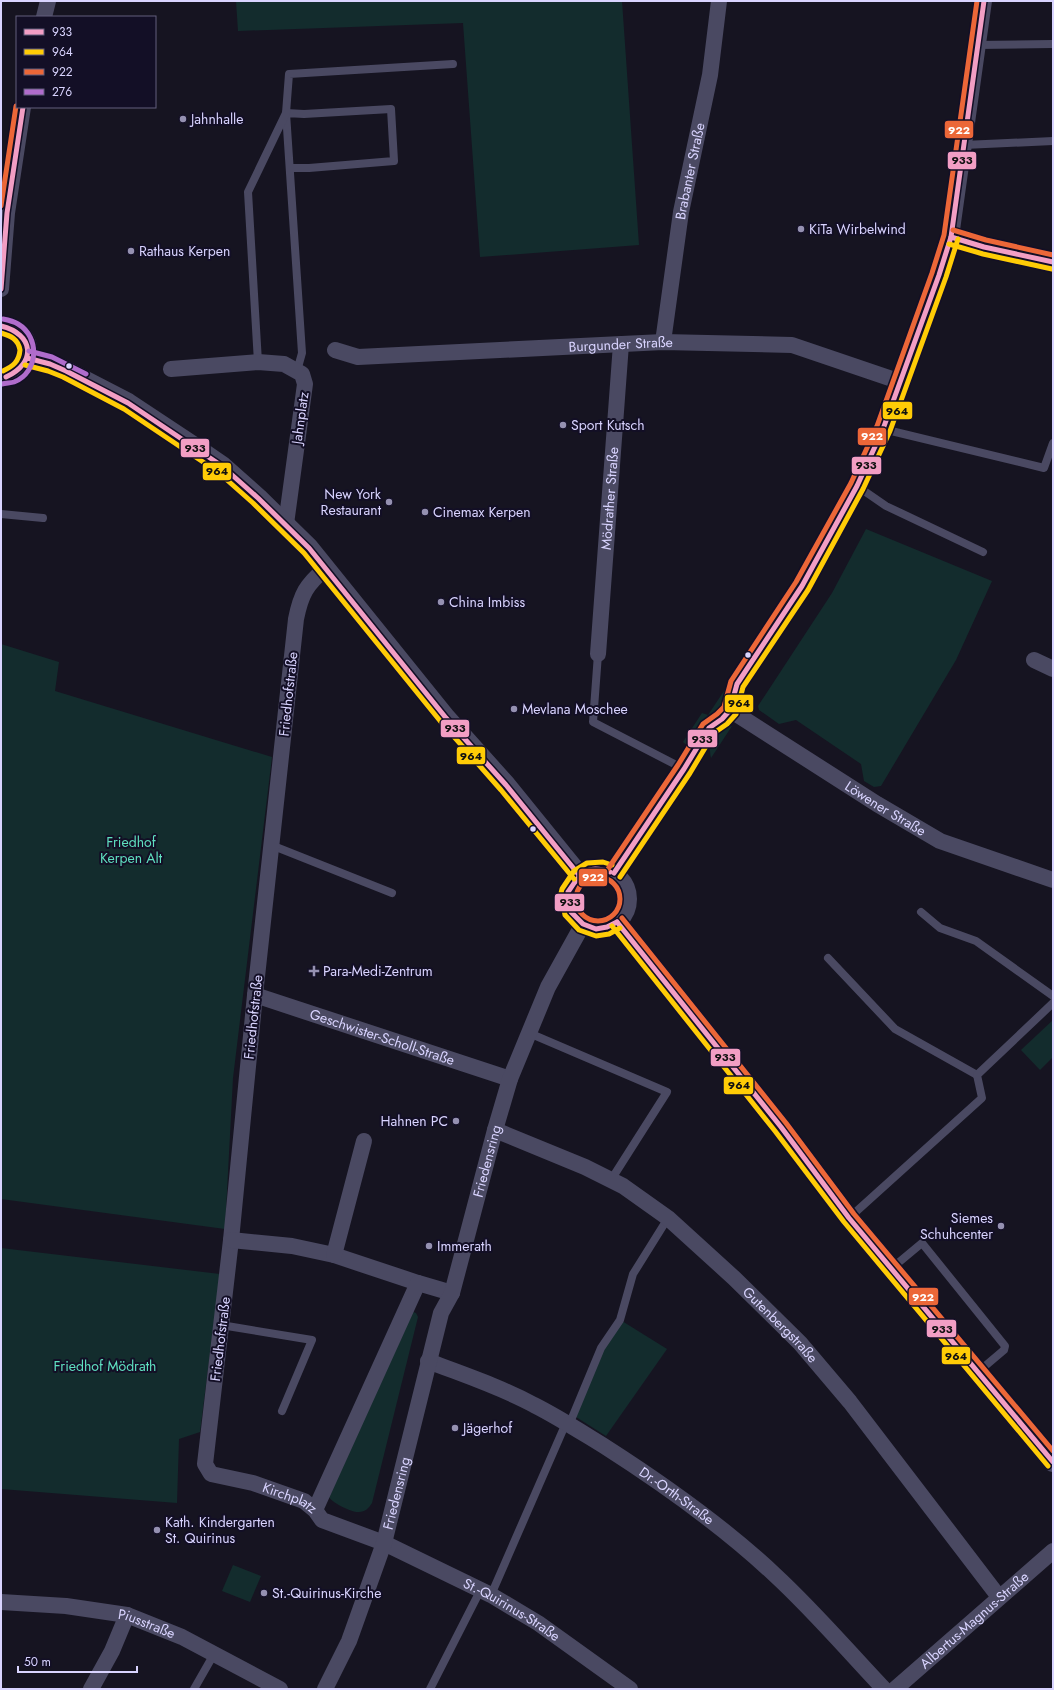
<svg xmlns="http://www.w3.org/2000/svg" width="1054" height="1690" viewBox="0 0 1054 1690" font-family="Jost,sans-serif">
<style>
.green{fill:#132c2d}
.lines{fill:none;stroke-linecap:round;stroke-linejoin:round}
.service{stroke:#4a4962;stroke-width:8}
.minor{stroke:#4a4962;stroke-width:16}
.tertiary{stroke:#4a4962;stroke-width:20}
.bus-1-casing{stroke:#130f26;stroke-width:8}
.bus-2-casing{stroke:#130f26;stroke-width:8}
.bus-3-casing{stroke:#130f26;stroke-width:8}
.bus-4-casing{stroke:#130f26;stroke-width:8}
.bus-1{stroke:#f29ec4;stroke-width:5}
.bus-2{stroke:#ffcc06;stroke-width:5}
.bus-3{stroke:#ec6738;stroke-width:5}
.bus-4{stroke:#b06ccc;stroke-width:5}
.poi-dot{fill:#9591b1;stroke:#130f26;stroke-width:1.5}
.bus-dot{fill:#d9d4ff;stroke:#130f26;stroke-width:1.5}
.labels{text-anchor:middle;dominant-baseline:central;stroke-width:4;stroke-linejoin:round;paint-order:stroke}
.poi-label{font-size:14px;fill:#d9d4ff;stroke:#130f26;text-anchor:start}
.street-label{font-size:14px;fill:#d9d4ff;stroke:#130f26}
.park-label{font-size:14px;fill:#5fe0c0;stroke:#130f26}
.line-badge{stroke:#130f26;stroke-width:1.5}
.badge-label{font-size:11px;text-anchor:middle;font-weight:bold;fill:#fff}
.pale-badge-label{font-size:11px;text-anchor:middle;font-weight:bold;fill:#111}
</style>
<rect width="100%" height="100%" fill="#161421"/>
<!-- green -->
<g class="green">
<polygon points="236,1 622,1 639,245 480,257 463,23 238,31"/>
<polygon points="866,529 992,581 956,660 881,786 874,787 864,781 861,764 796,720 779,724 759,710 758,706 832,593"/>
<polygon points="1,644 59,662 55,691 272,757 233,1078 225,1229 1,1199"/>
<path d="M726,688C729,702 721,713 708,715L688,746L683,742L702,713L708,715Z"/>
<path d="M732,726L711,758C707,741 715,730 732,726Z"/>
<polygon points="1053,1020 1053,1057 1040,1070 1021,1050"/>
<polygon points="1,1248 220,1274 200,1432 179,1439 177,1503 1,1489"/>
<path d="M413,1312L416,1313L418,1317L372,1503C369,1508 365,1512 359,1512C353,1513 332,1503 329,1497Z"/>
<polygon points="622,1321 667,1349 606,1436 576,1417 603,1350"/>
<polygon points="233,1565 261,1576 250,1602 222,1591"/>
</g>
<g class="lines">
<!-- service -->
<g class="service">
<polyline points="977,45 1053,44"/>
<polyline points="964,145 1053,141"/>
<polyline points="290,168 309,168 394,161 391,109 304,114 286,113 302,353 297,371"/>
<polyline points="258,362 248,192 286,113 289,74 453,64"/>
<polyline points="883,429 1044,468 1053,443"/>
<polyline points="857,486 886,506 983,552"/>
<polyline points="1,514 43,518"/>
<polyline points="598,654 593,722 684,769"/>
<polyline points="271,845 392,893"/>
<polyline points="921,912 940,928 976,941 1053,996"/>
<polyline points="828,958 895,1029 977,1075"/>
<polyline points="529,1033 667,1092 611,1180"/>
<polyline points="849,1218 982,1098 977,1075 1053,1003"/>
<polyline points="892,1268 922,1243 1005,1346 1004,1350 978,1372"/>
<polyline points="221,1325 312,1340 282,1411"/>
<polyline points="569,1425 601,1348 620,1320 633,1274 668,1218"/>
<polyline points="491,1595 566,1423"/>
<polyline points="194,1689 214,1654"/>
<polyline points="430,1689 480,1591"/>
</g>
<!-- minor -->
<g class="minor">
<polyline points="44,17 48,1"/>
<polyline points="951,237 984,247 1053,262"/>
<polyline points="1,289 7,213 23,107"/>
<path id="s1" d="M663,342L681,212L710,75L719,1"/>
<path id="s2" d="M335,350L358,357L663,342L792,345L901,382"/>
<polyline points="171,369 258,362 284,364 302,374 305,384 286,524"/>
<path id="s3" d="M326,568C306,585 301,594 296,619L255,995L231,1240L205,1464L211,1474L253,1483L304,1501L315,1510L322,1520L384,1543L491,1595L538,1623L630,1689"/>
<path id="s4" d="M598,654L621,344"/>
<polyline points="1034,660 1053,669"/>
<path id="s5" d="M730,710L877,804L940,841L1053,880"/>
<polyline points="614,873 684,769 709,728 722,719 730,710 737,684 802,586 857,486 883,429 939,275 951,237 984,1"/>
<path id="s6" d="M255,995L510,1079"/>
<path id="s7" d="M495,1130L585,1167L623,1186L668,1218L734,1278L800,1343L850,1402L999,1597"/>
<polyline points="231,1240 292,1246 334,1255 418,1283"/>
<polyline points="334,1255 364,1141"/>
<path id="s8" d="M428,1361C464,1375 501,1387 534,1405C558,1417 581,1432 604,1446C665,1485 723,1526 775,1575C814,1611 848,1651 884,1689"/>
<polyline points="315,1510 418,1283 452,1293"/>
<path id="s9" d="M1,1602L66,1606L127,1615L182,1637L280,1689"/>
<polyline points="91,1689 112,1651 127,1615"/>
<path id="s10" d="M325,1689L349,1641L384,1543L441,1313L452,1293L495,1130L510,1079L548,987L583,924"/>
<path id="s11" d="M895,1689L1053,1551"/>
</g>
<!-- tertiary -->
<g class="tertiary">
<path d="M1,326C40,329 32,379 1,377"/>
<polyline points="27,358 50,364 66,371 128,403 196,448 222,466 258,498 309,548 446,718 506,785 579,875"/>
<circle cx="598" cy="899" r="29"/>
<polyline points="617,922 781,1127 849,1218 1053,1462"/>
</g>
<!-- bus-1 casing -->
<g class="bus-1-casing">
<g id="bus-1">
<polyline points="951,237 984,247 1053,262"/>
<polyline points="1,289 7,213 23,107"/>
<path d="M1,326C34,334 37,363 6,377"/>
<polyline points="27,358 50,364 66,371 128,403 222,466 258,498 309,548 446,718 506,785 579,875"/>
<path d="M610,872C586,863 580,874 568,892L571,912L583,924L596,929L607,927L617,922"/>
<polyline points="614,873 684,769 709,728 722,719 730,710 737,684 802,586 857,486 883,429 939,275 951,237 984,1"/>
<polyline points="617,922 781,1127 849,1218 1053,1462"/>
</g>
</g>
<!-- bus-2 casing -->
<g class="bus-2-casing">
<g id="bus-2">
<polyline points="949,244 983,254 1052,269"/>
<path d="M1,333C11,336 18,339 20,350C19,362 13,366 3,371"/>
<polyline points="25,365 48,371 63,377 124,409 218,472 253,503 304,553 441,722 501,790 574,879"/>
<polyline points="612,865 603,862 587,863 574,871 562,889 561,893 565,915 579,930 596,936 609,934 620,928"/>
<polyline points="620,877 690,773 714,733 727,724 736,714 743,687 808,590 863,489 890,431 946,277 958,239"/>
<polyline points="612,926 775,1131 844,1222 1048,1466"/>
</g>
</g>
<!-- bus-3 casing -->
<g class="bus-3-casing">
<g id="bus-3">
<polyline points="1,206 16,106"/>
<polyline points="953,230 986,240 1053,255"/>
<polyline points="608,869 678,765 703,724 717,714 724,707 731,681 796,582 851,483 877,426 932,273 944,235 977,1"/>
<circle cx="598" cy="899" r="22"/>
<polyline points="622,918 786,1123 854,1214 1053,1451"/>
</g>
</g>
<!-- bus-4 casing -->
<g class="bus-4-casing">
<g id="bus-4">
<polyline points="29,351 52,357 86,374"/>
<path d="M2,384C6,383 11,383 14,382C39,372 40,337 18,324C13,321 8,320 3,319"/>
</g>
</g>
<!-- bus-1 -->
<use href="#bus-1" class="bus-1"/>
<!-- bus-2 -->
<use href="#bus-2" class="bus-2"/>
<!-- bus-3 -->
<use href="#bus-3" class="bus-3"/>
<!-- bus-4 -->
<use href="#bus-4" class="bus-4"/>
</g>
<!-- markers -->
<g class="poi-dot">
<circle cx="183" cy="119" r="4"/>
<circle cx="801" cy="229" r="4"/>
<circle cx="131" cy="251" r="4"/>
<circle cx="563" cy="425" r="4"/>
<circle cx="389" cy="502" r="4"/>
<circle cx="425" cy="512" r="4"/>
<circle cx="441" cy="602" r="4"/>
<circle cx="514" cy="709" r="4"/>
<path d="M312 965h4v4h4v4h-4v4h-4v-4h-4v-4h4z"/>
<circle cx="456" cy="1121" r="4"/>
<circle cx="1001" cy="1226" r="4"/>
<circle cx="429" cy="1246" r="4"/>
<circle cx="455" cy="1428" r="4"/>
<circle cx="157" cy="1530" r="4"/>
<circle cx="264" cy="1593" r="4"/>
</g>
<g class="bus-dot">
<circle cx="69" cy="366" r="3.5"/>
<circle cx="748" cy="655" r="3.5"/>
<circle cx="533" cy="829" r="3.5"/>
</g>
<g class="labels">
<!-- poi labels -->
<g class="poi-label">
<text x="191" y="119">Jahnhalle</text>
<text x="809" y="229">KiTa Wirbelwind</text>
<text x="139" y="251">Rathaus Kerpen</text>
<text x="571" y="425">Sport Kutsch</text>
<text x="381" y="494" text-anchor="end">New York<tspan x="381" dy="16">Restaurant</tspan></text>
<text x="433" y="512">Cinemax Kerpen</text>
<text x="449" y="602">China Imbiss</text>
<text x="522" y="709">Mevlana Moschee</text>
<text x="323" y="971">Para-Medi-Zentrum</text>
<text x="448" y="1121" text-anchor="end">Hahnen PC</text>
<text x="993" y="1218" text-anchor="end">Siemes<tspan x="993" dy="16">Schuhcenter</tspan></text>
<text x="437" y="1246">Immerath</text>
<text x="463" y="1428">Jägerhof</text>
<text x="165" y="1522">Kath. Kindergarten<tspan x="165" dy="16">St. Quirinus</tspan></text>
<text x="272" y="1593">St.-Quirinus-Kirche</text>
</g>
<!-- street labels -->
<g class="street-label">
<text stroke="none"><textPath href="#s1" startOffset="173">Brabanter Straße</textPath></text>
<text stroke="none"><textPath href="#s2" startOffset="287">Burgunder Straße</textPath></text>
<text transform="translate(300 418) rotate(-82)">Jahnplatz</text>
<text stroke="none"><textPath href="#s4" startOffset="156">Mödrather Straße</textPath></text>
<text transform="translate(288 694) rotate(-84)">Friedhofstraße</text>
<text stroke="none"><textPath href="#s5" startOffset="184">Löwener Straße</textPath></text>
<text transform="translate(253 1017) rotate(-84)">Friedhofstraße</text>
<text stroke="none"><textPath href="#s6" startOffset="134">Geschwister-Scholl-Straße</textPath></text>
<text stroke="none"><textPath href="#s10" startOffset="554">Friedensring</textPath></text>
<text stroke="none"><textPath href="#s7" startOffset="350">Gutenbergstraße</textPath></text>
<text transform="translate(220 1339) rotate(-83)">Friedhofstraße</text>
<text stroke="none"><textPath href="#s10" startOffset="209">Friedensring</textPath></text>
<text stroke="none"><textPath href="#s8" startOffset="284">Dr.-Orth-Straße</textPath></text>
<text stroke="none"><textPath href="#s3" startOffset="1005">Kirchplatz</textPath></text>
<text stroke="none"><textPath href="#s3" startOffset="1256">St.-Quirinus-Straße</textPath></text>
<text stroke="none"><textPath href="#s11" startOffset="105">Albertus-Magnus-Straße</textPath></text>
<text stroke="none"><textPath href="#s9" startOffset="148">Piusstraße</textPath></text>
</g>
<!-- park labels -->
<g class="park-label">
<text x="131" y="842">Friedhof<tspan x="131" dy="16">Kerpen Alt</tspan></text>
<text x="105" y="1366">Friedhof Mödrath</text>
</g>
</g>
<g class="line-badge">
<rect x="944" y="120" width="30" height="19" rx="4" fill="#ec6738"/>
<rect x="947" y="151" width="30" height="19" rx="4" fill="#f29ec4"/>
<rect x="882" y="401" width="31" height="19" rx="4" fill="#ffcc06"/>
<rect x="857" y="427" width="30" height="19" rx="4" fill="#ec6738"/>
<rect x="180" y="438" width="30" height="20" rx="4" fill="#f29ec4"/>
<rect x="851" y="456" width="31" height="19" rx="4" fill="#f29ec4"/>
<rect x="202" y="462" width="30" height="19" rx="4" fill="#ffcc06"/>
<rect x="724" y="694" width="30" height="19" rx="4" fill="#ffcc06"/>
<rect x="440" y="719" width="30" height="19" rx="4" fill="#f29ec4"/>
<rect x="687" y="729" width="31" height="19" rx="4" fill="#f29ec4"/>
<rect x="456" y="746" width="30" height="19" rx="4" fill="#ffcc06"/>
<rect x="578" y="868" width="30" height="19" rx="4" fill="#ec6738"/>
<rect x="554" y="893" width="31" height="19" rx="4" fill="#f29ec4"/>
<rect x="710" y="1048" width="31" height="19" rx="4" fill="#f29ec4"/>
<rect x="723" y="1076" width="31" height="19" rx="4" fill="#ffcc06"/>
<rect x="908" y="1287" width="31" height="19" rx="4" fill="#ec6738"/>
<rect x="926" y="1319" width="31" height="19" rx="4" fill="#f29ec4"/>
<rect x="941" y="1346" width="30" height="19" rx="4" fill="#ffcc06"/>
</g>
<g class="badge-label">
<text x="959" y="134">922</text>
<text x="872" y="440">922</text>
<text x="593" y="881">922</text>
<text x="923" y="1301">922</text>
</g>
<g class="pale-badge-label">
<text x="962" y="164">933</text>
<text x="897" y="415">964</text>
<text x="195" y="452">933</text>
<text x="866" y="469">933</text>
<text x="217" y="475">964</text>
<text x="739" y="707">964</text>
<text x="455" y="732">933</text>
<text x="702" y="743">933</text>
<text x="471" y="760">964</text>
<text x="570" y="906">933</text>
<text x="725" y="1061">933</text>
<text x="739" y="1089">964</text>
<text x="942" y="1333">933</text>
<text x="956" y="1360">964</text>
</g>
<!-- border -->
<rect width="1054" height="1690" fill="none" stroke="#d9d4ff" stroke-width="4"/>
<!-- legend -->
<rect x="16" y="16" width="140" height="92" fill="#130f26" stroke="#625e7d"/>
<rect x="24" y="29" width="20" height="6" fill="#f29ec4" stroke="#625e7d"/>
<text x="52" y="36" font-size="12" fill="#d9d4ff">933</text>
<rect x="24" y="49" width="20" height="6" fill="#ffcc06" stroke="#625e7d"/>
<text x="52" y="56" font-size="12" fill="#d9d4ff">964</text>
<rect x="24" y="69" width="20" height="6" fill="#ec6738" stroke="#625e7d"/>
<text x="52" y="76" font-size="12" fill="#d9d4ff">922</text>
<rect x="24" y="89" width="20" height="6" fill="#b06ccc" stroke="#625e7d"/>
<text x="52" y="96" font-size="12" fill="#d9d4ff">276</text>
<!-- scale -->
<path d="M18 1666v6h119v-6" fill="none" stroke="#d9d4ff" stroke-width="2"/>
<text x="24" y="1666" font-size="12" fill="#d9d4ff" stroke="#130f26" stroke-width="3" paint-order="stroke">50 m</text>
</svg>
